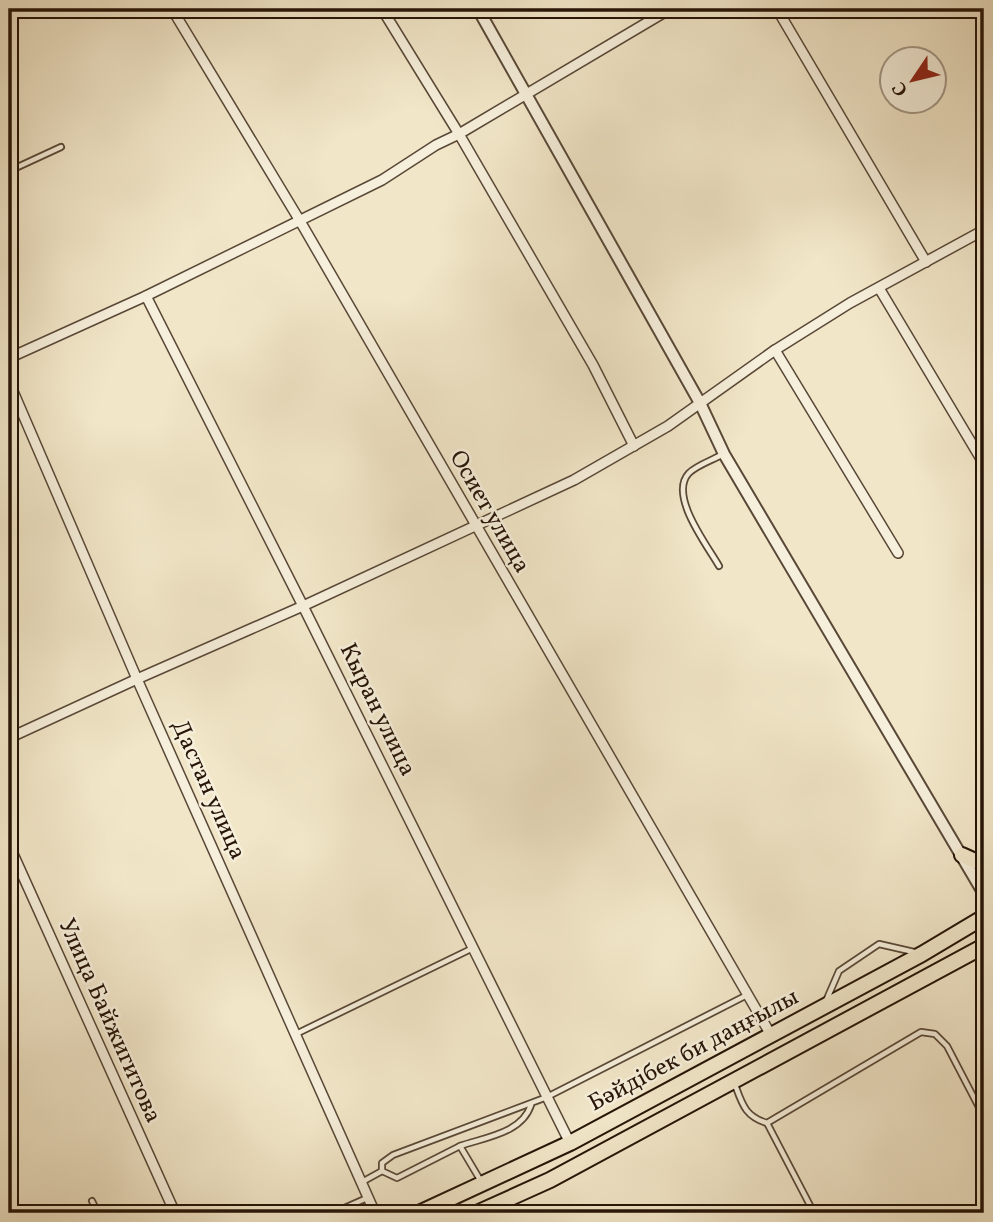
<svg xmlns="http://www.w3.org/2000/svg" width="993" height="1222" viewBox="0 0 993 1222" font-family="Vollkorn,serif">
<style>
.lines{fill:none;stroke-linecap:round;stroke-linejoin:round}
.service-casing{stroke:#594837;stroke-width:8}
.minor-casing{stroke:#594837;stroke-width:12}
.tertiary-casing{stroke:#594837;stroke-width:14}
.primary-casing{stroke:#261407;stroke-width:18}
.service{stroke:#f6efdb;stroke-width:4.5}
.minor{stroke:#f6efdb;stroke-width:9}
.tertiary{stroke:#f6efdb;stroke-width:10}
.primary{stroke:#f1e6c8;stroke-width:14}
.labels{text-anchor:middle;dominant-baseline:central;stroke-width:5;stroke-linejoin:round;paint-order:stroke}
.street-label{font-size:24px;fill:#261407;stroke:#f6efdb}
</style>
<rect width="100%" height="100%" fill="#f1e6c8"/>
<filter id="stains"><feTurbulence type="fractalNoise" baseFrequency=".00286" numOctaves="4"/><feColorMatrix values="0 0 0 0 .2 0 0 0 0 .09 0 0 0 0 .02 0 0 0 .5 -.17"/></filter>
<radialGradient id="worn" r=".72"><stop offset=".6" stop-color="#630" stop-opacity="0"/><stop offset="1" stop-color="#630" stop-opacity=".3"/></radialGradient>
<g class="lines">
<!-- service casing -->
<g class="service-casing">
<g id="service">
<polyline points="9,171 61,147"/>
<path d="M719,566C707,545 668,495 689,473C697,465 713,460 723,454"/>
<polyline points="826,1001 839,971 879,944 914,952"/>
<polyline points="296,1034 473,948"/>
<path d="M734,1082C742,1103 744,1116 767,1123L921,1032L935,1034L947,1046L984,1117"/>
<polyline points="767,1123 814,1213"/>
<path d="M460,1146C486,1137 522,1133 531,1105"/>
<polyline points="362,1182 382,1171"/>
<polyline points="482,1183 460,1146 397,1178 382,1171 382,1163 393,1155 547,1097 747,995"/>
<polyline points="92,1201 98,1213"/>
<polyline points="333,1213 367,1198"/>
</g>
</g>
<!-- minor casing -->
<g class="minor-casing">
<g id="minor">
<polyline points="172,9 300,221 771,1035"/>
<polyline points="382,9 459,134"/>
<polyline points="777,9 926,262"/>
<polyline points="459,134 593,365 634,446"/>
<polyline points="879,288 984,464"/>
<polyline points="146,296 303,606 570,1143"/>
<polyline points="775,350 898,553"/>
<polyline points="9,358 146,296 382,180 436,145 459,134 670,9"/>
<polyline points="9,382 137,679 375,1213"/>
<polyline points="9,738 137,679 303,606 574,480 668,426 775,350 850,303 984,230"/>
<polyline points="9,845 175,1213"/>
</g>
</g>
<!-- tertiary casing -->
<g class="tertiary-casing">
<polyline id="tertiary" points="478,9 700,403 724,454 984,894"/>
</g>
<!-- primary casing -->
<g class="primary-casing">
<g id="primary">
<polyline points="962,855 984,865"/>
<polyline points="419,1213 570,1143 922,954 984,917"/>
<polyline points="477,1213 550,1180 984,946"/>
</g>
</g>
<!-- service -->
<use href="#service" class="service"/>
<!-- minor -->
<use href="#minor" class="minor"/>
<!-- tertiary -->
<use href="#tertiary" class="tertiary"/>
<!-- primary -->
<use href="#primary" class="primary"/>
</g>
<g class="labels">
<!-- street labels -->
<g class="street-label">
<text transform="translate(489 512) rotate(60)">Осиет улица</text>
<text transform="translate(377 710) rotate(64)">Кыран улица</text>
<text transform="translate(208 790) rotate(66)">Дастан улица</text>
<text transform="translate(109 1021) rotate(66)">Улица Байжигитова</text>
<text transform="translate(694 1051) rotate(-28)">Бәйдібек би даңғылы</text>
</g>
</g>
<!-- margin -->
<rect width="993" height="1222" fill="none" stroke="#f1e6c8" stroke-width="35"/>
<rect x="10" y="10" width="972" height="1201" fill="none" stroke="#261407" stroke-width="3.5"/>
<rect x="18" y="18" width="958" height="1187" fill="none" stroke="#261407" stroke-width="2"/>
<!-- north arrow -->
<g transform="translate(913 80) rotate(235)"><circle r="33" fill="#f6efdb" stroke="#a39786" stroke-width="2"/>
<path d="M0-5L12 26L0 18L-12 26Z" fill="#8f2418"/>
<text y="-10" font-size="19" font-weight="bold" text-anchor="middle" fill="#261407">С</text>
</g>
<rect width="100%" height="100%" filter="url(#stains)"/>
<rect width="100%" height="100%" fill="url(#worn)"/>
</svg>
